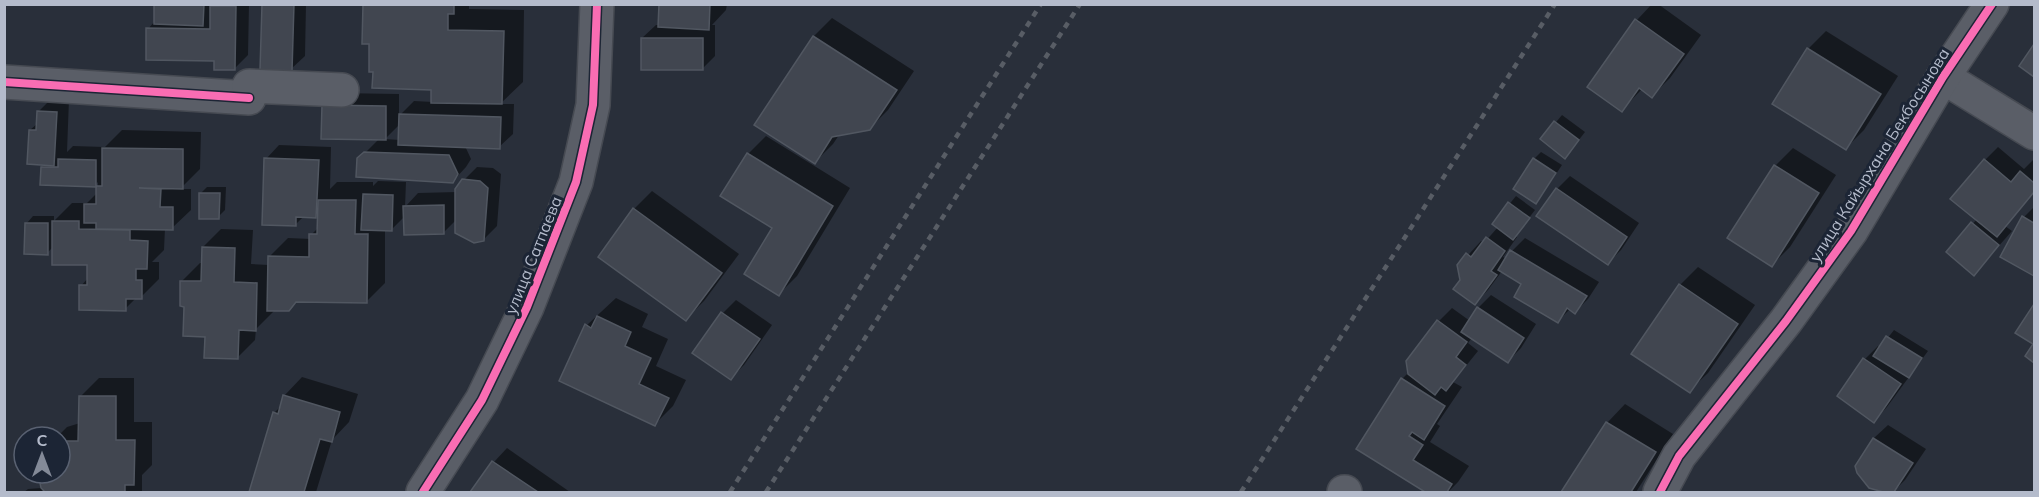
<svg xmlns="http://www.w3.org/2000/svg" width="2039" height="497" viewBox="0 0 2039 497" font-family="Mulish,sans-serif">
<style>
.shadow{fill:#0007;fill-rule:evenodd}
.building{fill:#414650;stroke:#515761;stroke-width:1.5}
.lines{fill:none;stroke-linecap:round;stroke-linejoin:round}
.minor-casing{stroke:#464a52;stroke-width:36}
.minor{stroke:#5a5e67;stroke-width:33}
.rail{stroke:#585d65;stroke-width:4.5;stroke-dasharray:6 6;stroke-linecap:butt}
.cycleway-casing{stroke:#1c2535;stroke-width:11}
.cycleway{stroke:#f96db3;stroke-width:8}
.labels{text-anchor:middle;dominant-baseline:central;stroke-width:6;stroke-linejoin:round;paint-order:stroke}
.street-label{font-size:16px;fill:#b4bbcb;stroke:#1c2535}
</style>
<rect width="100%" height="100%" fill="#292f3a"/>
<!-- shadow -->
<g class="shadow">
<polygon points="156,4 249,4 248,55 235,68 148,29 155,21"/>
<polygon points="263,4 306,4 305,56 291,69"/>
<path d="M365,4H469V9L524,10L523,82L500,104H514L513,134L499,147L465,146L471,159L466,167L453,181L359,159L379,139L322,138L337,93L399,94V116L414,101L433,102V89L374,70ZM400,124V140L385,139Z"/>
<polygon points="661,4 727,4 726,10 712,25 715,25 715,56 702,69 642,38 656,25 660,25"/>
<polygon points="1652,4 1658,4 1701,35 1670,78 1652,96 1642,89 1622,110 1589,87 1637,20"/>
<polygon points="832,18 914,71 888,110 869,129 839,135 833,144 815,162 814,36"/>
<polygon points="1826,31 1898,76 1864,130 1846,148 1808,49"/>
<polygon points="52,98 69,99 67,152 73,146 105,147 122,130 201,132 200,169 180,189 191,189 191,210 172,228 165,228 164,250 152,262 159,262 159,279 141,297 137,297 125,309 81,286 88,278 89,264 53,247 47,253 27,223 33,216 54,216 54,221 72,203 87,203 98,192 98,182 95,185 42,167 46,164 30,130 38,123 38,112"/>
<polygon points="1562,115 1585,132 1571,150 1542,139"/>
<polygon points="766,136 850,188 797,276 779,294 774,227 748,154"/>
<polygon points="279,145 331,147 330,189 337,182 373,182 373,186 378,181 406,182 405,207 418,193 457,192 464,180 477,167 493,168 501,174 497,226 483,240 457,219 444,232 405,216 391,230 385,230 385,283 367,301 297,301 274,311 256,329 255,340 237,358 206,335 186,306 182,281 200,263 203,263 203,247 221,229 253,230 251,264 269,265 269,257 288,238 311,239 311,235 319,227 319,213 316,216 304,216 295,225 266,159"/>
<polygon points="1998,147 2024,169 2034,159 2034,192 2005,226 2012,231 1974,274 1948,252 1977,219 1985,160"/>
<polygon points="1793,148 1836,175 1790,247 1772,265 1775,166"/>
<polygon points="1541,152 1562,165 1542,195 1536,202 1534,159"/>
<polygon points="1570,176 1639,223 1621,250 1608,263 1557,189"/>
<polygon points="207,187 226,187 225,210 218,217 201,193"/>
<polygon points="652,191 739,254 704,301 686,319 634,209"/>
<polygon points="1516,196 1535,210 1515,236 1517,237 1503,257 1507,259 1512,251 1525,238 1599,282 1588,299 1575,312 1570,309 1558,321 1523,284 1502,271 1488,290 1475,303 1461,281 1459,265 1481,241 1484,243 1498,227 1494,223"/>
<polygon points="2034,207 2034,274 2002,256 2024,217"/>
<polygon points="1698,267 1755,305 1708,373 1689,391 1633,353 1680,285"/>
<polygon points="1491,295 1536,324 1521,348 1508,361 1472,338 1468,343 1478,351 1453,382 1462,387 1437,424 1440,426 1430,442 1469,466 1458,482 1448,492 1428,492 1358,449 1402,379 1409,372 1408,361 1439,321 1452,308 1470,321 1478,308"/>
<polygon points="616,298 648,314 642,327 668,339 656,366 686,380 673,406 655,424 587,325"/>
<polygon points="736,300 772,325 744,365 731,378 723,313"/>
<polygon points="2034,307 2034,344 2017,332"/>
<polygon points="1894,330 1928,351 1887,407 1874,421 1865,359 1878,346 1880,348"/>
<polygon points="302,377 358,394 349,422 332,440 316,492 250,492 274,413 281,406 284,396"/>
<polygon points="99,378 134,378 134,422 152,422 152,465 142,475 142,492 24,492 28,489 42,488 39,473 60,473 60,437 57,437 67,427 80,423 80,397"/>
<polygon points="1625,404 1673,434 1636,492 1563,492 1607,423"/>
<polygon points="1888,425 1926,449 1905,480 1893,492 1869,487 1856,467 1874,438"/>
<polygon points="507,448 570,492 472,492 494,462"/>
</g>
<!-- building -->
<g class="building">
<polygon points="154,4 204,4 203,26 154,24"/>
<polygon points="262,4 294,4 292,71 260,70"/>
<polygon points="363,4 454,4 454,14 448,14 448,30 504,31 502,104 431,103 431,90 372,88 373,72 369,72 369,44 362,44"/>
<polygon points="659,4 710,4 709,30 658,27"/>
<polygon points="210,6 236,6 235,70 214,70 214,61 146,60 146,28 210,29"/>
<polygon points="1635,19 1684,54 1652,98 1639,88 1622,112 1587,87"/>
<polygon points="813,36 897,90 870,130 832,137 815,164 754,125"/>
<rect x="641" y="38" width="62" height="32"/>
<polygon points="2034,44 2034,77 2019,66"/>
<polygon points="1807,48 1881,94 1846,150 1772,104"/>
<polygon points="322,105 386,106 386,140 321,139"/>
<polygon points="37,111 57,112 54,166 27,164 29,130 36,130"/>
<polygon points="399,114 501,117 500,149 398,145"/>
<polygon points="1554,121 1579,140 1565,159 1540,139"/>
<polygon points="102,148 183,149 183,189 139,188 161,189 160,207 173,207 173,230 96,229 96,223 84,223 84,204 96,204 96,186 102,186"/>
<polygon points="364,152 449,155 458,174 453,183 356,177 357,158"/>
<polygon points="747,153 833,206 779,296 744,274 772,228 720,196"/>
<polygon points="264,158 319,160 316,218 296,217 296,226 262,225"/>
<polygon points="1533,158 1556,173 1536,204 1513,189"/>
<polygon points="58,159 96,160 96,187 40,185 41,167 58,167"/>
<polygon points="1984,159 2011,182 2020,171 2034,183 2034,192 1997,237 1950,199"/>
<polygon points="1774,165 1819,193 1772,267 1727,238"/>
<polygon points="462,179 480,181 488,188 484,241 474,243 455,233 455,189"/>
<polygon points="1556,188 1627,237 1608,265 1536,216"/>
<polygon points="199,193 220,193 219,219 199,219"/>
<polygon points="363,194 393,195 392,231 361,230"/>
<polygon points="318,200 356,200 355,234 368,234 367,303 296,302 289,311 267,311 268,256 309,257 309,234 317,234"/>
<polygon points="1508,202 1530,218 1513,240 1492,224"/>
<polygon points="444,205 444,234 404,235 403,206"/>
<polygon points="633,208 722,273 686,321 598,257"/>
<polygon points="2022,216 2034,223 2034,276 2000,257"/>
<polygon points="52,221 79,221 79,229 130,230 130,240 148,241 147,269 136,269 136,280 142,280 142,299 126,299 126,311 79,310 79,285 87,285 87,265 52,265"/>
<polygon points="1971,222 1999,245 1974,276 1946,252"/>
<polygon points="25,223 48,223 48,255 24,254"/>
<polygon points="1486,237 1505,251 1491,271 1497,275 1475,305 1453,289 1460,280 1457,265 1466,253 1471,257"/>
<polygon points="202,247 235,248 234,282 257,283 256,331 239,330 238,359 204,358 205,337 183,336 184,307 180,306 180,281 201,281"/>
<polygon points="1510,250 1587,296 1575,314 1567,308 1558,323 1514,297 1521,284 1498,270"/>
<polygon points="1679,284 1738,324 1690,393 1631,354"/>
<polygon points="2034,304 2034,363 2025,356 2033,344 2015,333"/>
<polygon points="1477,307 1524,338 1508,363 1461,332"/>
<polygon points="721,312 760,339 731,380 692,353"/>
<polygon points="597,316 631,332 625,346 651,358 639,384 669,398 655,426 559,381 585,324 591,328"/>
<polygon points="1437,320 1467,342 1456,357 1466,365 1446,391 1441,387 1435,395 1408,374 1406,361"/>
<polygon points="1886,336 1922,358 1909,378 1873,356"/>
<polygon points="1863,358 1901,384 1874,423 1837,396"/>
<polygon points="1401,378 1445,406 1424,440 1412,432 1409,436 1423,445 1413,460 1452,484 1447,492 1425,492 1356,449"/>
<polygon points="283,395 340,412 332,442 320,439 304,492 249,492 273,412 278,414"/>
<polygon points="79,396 116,396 116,440 135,440 134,485 125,485 125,492 45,492 41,488 38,473 60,473 60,441 78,441"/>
<polygon points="1606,422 1656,452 1631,492 1561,492"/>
<polygon points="1873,438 1913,463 1894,492 1883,492 1869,488 1857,473 1855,466"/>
<polygon points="492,461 538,492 470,492"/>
</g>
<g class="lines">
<!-- minor casing -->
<g class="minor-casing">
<g id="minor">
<polyline points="1943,77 2034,133"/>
<polyline points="4,82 249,98"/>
<polyline points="249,86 342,90"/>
<polyline points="423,492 482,400 527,307 576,182 593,105 597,4"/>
<polyline points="1344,492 1345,492"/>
<polyline points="1660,492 1679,456 1786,321 1851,231 1943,77 1992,4"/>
</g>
</g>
<!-- minor -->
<use href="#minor" class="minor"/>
<!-- rail -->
<g class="rail">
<polyline points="730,492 1041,4"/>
<polyline points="766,492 1080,4"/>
<polyline points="1241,492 1555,4"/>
</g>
<!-- cycleway casing -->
<g class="cycleway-casing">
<g id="cycleway">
<polyline points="4,82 249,98"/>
<polyline points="423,492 482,400 527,307 576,182 593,105 597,4"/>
<polyline points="1660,492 1679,456 1786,321 1851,231 1943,77 1992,4"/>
</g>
</g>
<!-- cycleway -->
<use href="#cycleway" class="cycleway"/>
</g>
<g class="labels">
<!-- street labels -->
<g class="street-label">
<text transform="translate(1879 155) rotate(-58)">улица Кайырхана Бекбосынова</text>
<text transform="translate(533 255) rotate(-68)">улица Сатпаева</text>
</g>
</g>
<!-- border -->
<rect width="2039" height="497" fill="none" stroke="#b4bbcb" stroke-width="12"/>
<!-- north arrow -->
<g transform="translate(42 455)"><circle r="28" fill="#1c2535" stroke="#596171" stroke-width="1.5"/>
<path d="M0-4.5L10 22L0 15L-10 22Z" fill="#838a98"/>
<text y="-9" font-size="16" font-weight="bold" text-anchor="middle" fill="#b4bbcb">С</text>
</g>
</svg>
